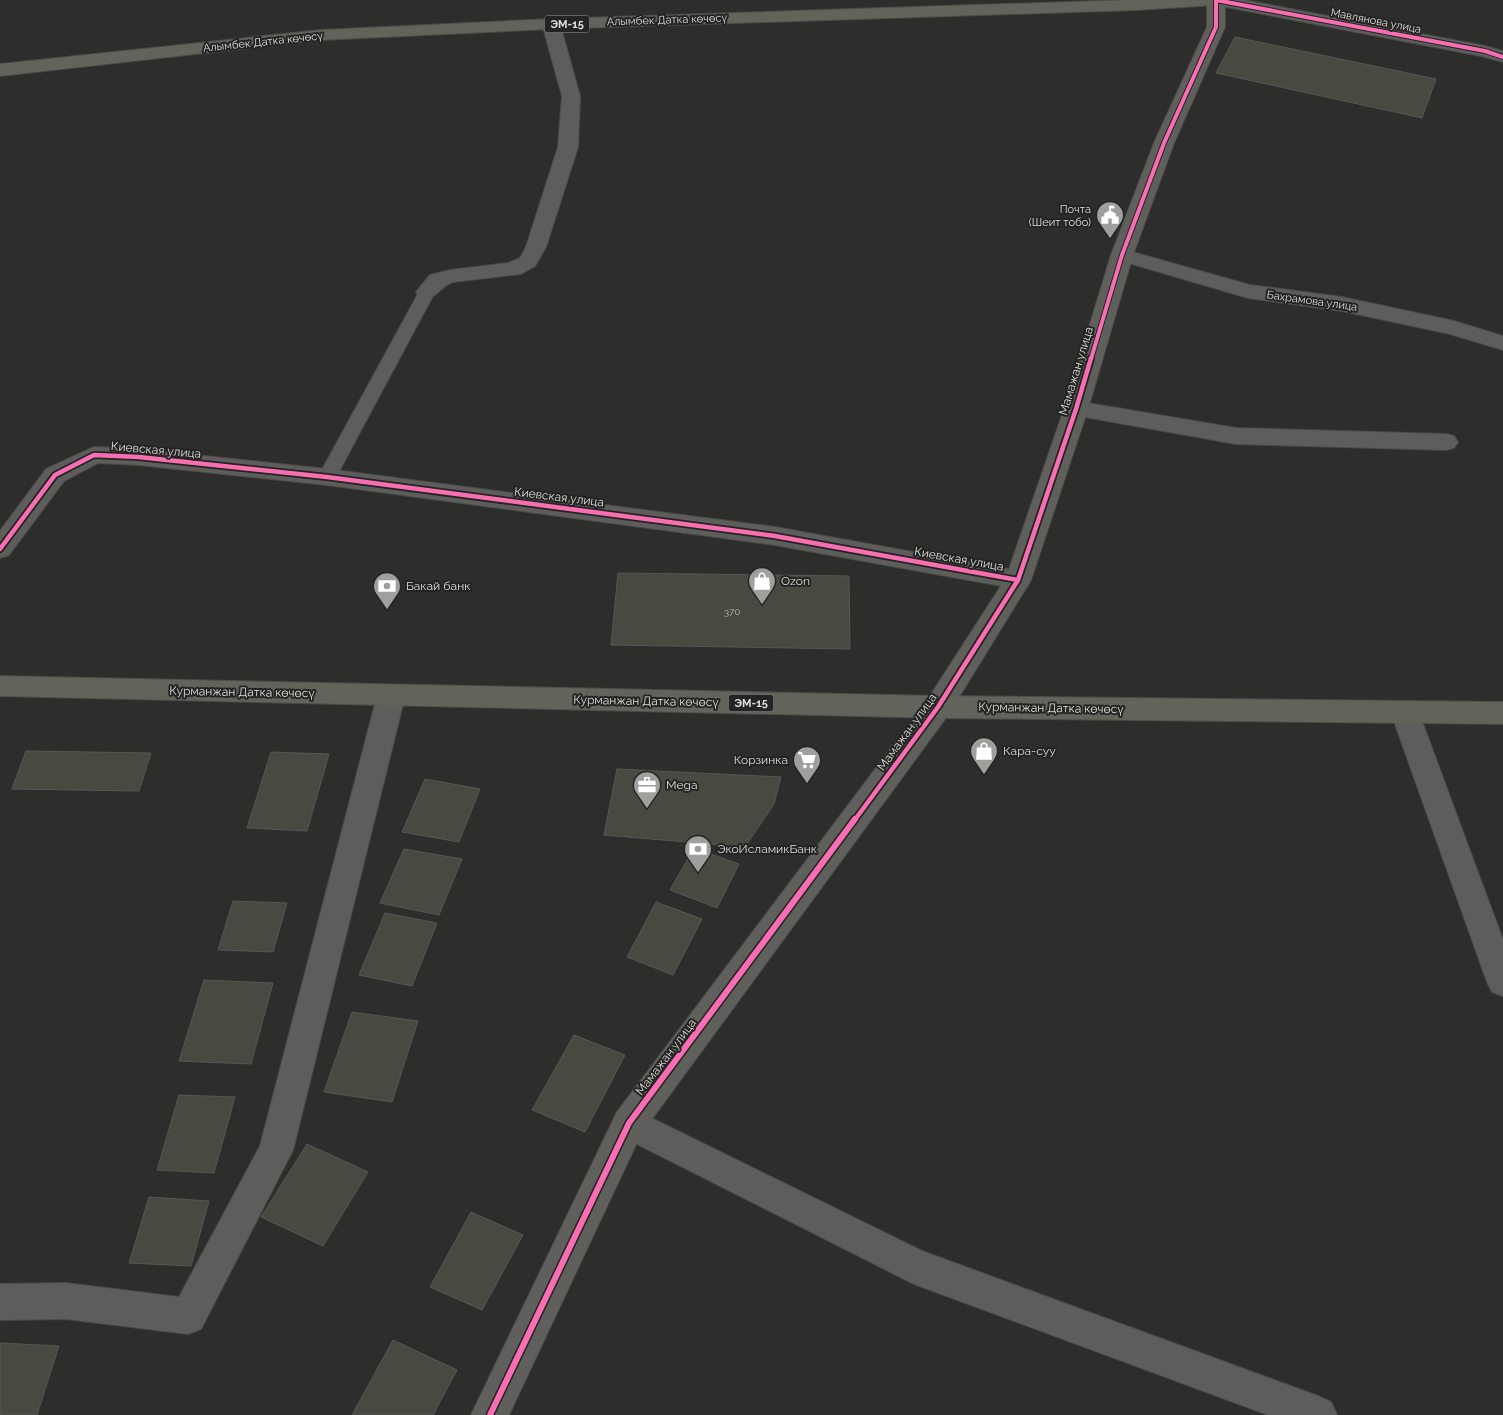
<svg xmlns="http://www.w3.org/2000/svg" width="1503" height="1415" viewBox="0 0 1503 1415" font-family="Raleway,sans-serif">
<style>
.building{fill:#484941;stroke:#575756}
.lines{fill:none;stroke-linecap:round;stroke-linejoin:round}
.lane-casing{stroke:#4a4a48;stroke-width:2}
.street-casing{stroke:#4a4a48;stroke-width:2}
.secondary-casing{stroke:#4a4a48;stroke-width:2}
.primary-casing{stroke:#4a4a48;stroke-width:2}
.lane{fill:#5d5d5c;fill-rule:evenodd}
.street{fill:#5d5d5c;fill-rule:evenodd}
.secondary{fill:#5f605b;fill-rule:evenodd}
.primary{fill:#62635a;fill-rule:evenodd}
.cycleway-far2-casing{stroke:#242422;stroke-width:6}
.cycleway-far1-casing{stroke:#242422;stroke-width:8}
.cycleway-casing{stroke:#242422;stroke-width:9}
.cycleway-far2{stroke:#f96db3;stroke-width:4}
.cycleway-far1{stroke:#f96db3;stroke-width:4.5}
.cycleway{stroke:#f96db3;stroke-width:6}
.labels{text-anchor:middle;dominant-baseline:central;stroke-width:4;stroke-linejoin:round;paint-order:stroke}
.number-label{font-size:10px;fill:#b8b8b4}
.far-street-label{font-size:11px;fill:#dddddb;stroke:#242422}
.shield{fill:#242422;stroke:#a6a6a4;stroke-width:1}
.shield-label{font-size:11px;font-weight:bold;fill:#dddddb}
.far-poi-label{font-size:11px;fill:#dddddb;stroke:#242422;text-anchor:end}
.street-label{font-size:12px;fill:#dddddb;stroke:#242422}
.poi-label{font-size:12px;fill:#dddddb;stroke:#242422;text-anchor:start}
</style>
<rect width="100%" height="100%" fill="#2d2d2c"/>
<!-- building -->
<g class="building">
<polygon points="1235,37 1436,79 1422,118 1216,73"/>
<polygon points="618,573 849,576 850,649 611,645"/>
<polygon points="26,751 151,753 139,791 12,789"/>
<polygon points="271,752 329,754 307,831 247,828"/>
<polygon points="617,769 781,777 774,804 745,847 604,835"/>
<polygon points="425,779 480,789 459,842 402,832"/>
<polygon points="694,848 739,864 717,908 670,890"/>
<polygon points="404,849 462,859 439,915 380,903"/>
<polygon points="233,901 287,903 273,952 218,950"/>
<polygon points="656,902 702,919 673,975 627,957"/>
<polygon points="385,913 437,923 412,986 359,975"/>
<polygon points="204,980 273,983 251,1064 179,1061"/>
<polygon points="352,1012 418,1021 392,1102 324,1092"/>
<polygon points="574,1035 625,1055 585,1132 532,1110"/>
<polygon points="179,1095 235,1097 214,1173 157,1170"/>
<polygon points="307,1144 368,1172 323,1246 261,1217"/>
<polygon points="149,1197 209,1201 191,1266 129,1263"/>
<polygon points="471,1212 523,1235 482,1310 430,1287"/>
<polygon points="393,1340 457,1370 433,1415 352,1415"/>
<polygon points="0,1343 59,1346 37,1415 0,1415"/>
</g>
<g class="lines">
<!-- lane casing -->
<g class="lane-casing">
<polygon id="lane" points="427,287 433,289 435,292 336,477 333,481 327,483 321,481 318,477 419,292 421,289"/>
</g>
<!-- street casing -->
<g class="street-casing">
<g id="street">
<polygon points="1207,0 1244,0 1485,46 1503,51 1503,62 1481,56 1216,5 1210,4"/>
<path d="M551,19L557,20L560,24L580,96L578,147L546,247L535,266L521,274L453,282C438,287 438,301 419,297L416,292L430,275L450,270L508,263L520,258L526,247L558,147L562,96L542,24L545,20Z"/>
<polygon points="1122,249 1250,285 1342,297 1454,321 1503,336 1503,350 1450,334 1342,311 1248,298 1115,259 1111,255 1115,251"/>
<polygon points="1076,401 1236,428 1446,434 1454,436 1458,442 1454,448 1446,450 1236,444 1068,414 1064,409 1068,404"/>
<polygon points="94,447 139,449 327,469 775,527 1018,571 1027,573 1031,580 1027,587 1018,589 775,545 327,485 139,465 98,463 64,481 9,555 0,558 0,531 46,469"/>
<polygon points="391,685 401,689 405,696 293,1150 201,1329 188,1334 66,1319 0,1320 0,1284 66,1283 179,1297 260,1146 377,696 381,689"/>
<polygon points="1405,702 1415,705 1419,713 1503,940 1503,996 1492,992 1487,982 1391,713 1395,705"/>
<polygon points="629,1107 922,1251 1318,1396 1331,1402 1337,1415 1268,1415 914,1284 617,1134 612,1123 617,1112"/>
</g>
</g>
<!-- secondary casing -->
<g class="secondary-casing">
<polygon id="secondary" points="1207,0 1225,0 1225,27 1174,143 1133,255 1088,409 1031,580 948,715 641,1134 509,1415 471,1415 617,1112 928,699 1006,578 1064,409 1111,255 1154,143 1207,27"/>
</g>
<!-- primary casing -->
<g class="primary-casing">
<g id="primary">
<polygon points="1128,0 1225,0 1222,4 1216,5 1136,10 551,29 321,40 0,76 0,64 321,30 551,19"/>
<polygon points="0,676 938,696 1503,702 1503,724 938,718 0,696"/>
</g>
</g>
<!-- lane -->
<use href="#lane" class="lane"/>
<!-- street -->
<use href="#street" class="street"/>
<!-- secondary -->
<use href="#secondary" class="secondary"/>
<!-- primary -->
<use href="#primary" class="primary"/>
<!-- cycleway-far2 casing -->
<g class="cycleway-far2-casing">
<polyline id="cycleway-far2" points="1091,359 1122,255 1164,143 1216,27 1216,0 1485,51 1503,57"/>
</g>
<!-- cycleway-far1 casing -->
<g class="cycleway-far1-casing">
<g id="cycleway-far1">
<polyline points="0,549 55,475 94,455 139,457 327,477 775,536 1018,580"/>
<polyline points="854,821 938,707 1018,580 1076,409 1091,358"/>
</g>
</g>
<!-- cycleway casing -->
<g class="cycleway-casing">
<polyline id="cycleway" points="490,1415 629,1123 855,819"/>
</g>
<!-- cycleway-far2 -->
<use href="#cycleway-far2" class="cycleway-far2"/>
<!-- cycleway-far1 -->
<use href="#cycleway-far1" class="cycleway-far1"/>
<!-- cycleway -->
<use href="#cycleway" class="cycleway"/>
</g>
<!-- icons -->
<defs>
<g id="civic-pin" transform="scale(1.4375)"><path d="M0 17L-7.5 6A9.5 9.5 0 1 1 7.5 6Z" fill="#9f9f9e" stroke="#242422"/><path d="M-.6-6.5H3V-4.5H.6V-3L4-1V1h2V6H-6V1h2V-1L-.6-3ZM-1.2 2.5V6h2.4V2.5Z" fill="#fff"/></g>
<g id="shop-pin" transform="scale(1.4375)"><path d="M0 17L-7.5 6A9.5 9.5 0 1 1 7.5 6Z" fill="#9f9f9e" stroke="#242422"/><path d="M-5-2.5h2.3a2.7 3.5 0 0 1 5.4 0H5L5.5 6h-11ZM-1.5-2.5h3a1.5 2.3 0 0 0-3 0Z" fill="#fff"/></g>
<g id="bank-pin" transform="scale(1.4375)"><path d="M0 17L-7.5 6A9.5 9.5 0 1 1 7.5 6Z" fill="#9f9f9e" stroke="#242422"/><path d="M-6-4H6V4H-6ZM0-2.3a2.3 2.3 0 1 0 0 4.6a2.3 2.3 0 1 0 0-4.6Z" fill="#fff"/></g>
<g id="supermarket-pin" transform="scale(1.4375)"><path d="M0 17L-7.5 6A9.5 9.5 0 1 1 7.5 6Z" fill="#9f9f9e" stroke="#242422"/><path d="M-6-5.5h2.5l.6 2H6L4.5 2H-2.5L-4.4-4H-6ZM-1.5 3.2a1.3 1.3 0 1 0 .1 0ZM3 3.2a1.3 1.3 0 1 0 .1 0Z" fill="#fff"/></g>
<g id="office-pin" transform="scale(1.4375)"><path d="M0 17L-7.5 6A9.5 9.5 0 1 1 7.5 6Z" fill="#9f9f9e" stroke="#242422"/><path d="M-6-3h4V-5.5h4V-3h4V5H-6ZM-1-4.5V-3h2v-1.5ZM-6 0V1H6V0Z" fill="#fff"/></g>
</defs>
<g fill-rule="evenodd">
<use href="#civic-pin" x="1110" y="215"/>
<use href="#shop-pin" x="762" y="581"/>
<use href="#bank-pin" x="387" y="586"/>
<use href="#shop-pin" x="984" y="751"/>
<use href="#supermarket-pin" x="807" y="760"/>
<use href="#office-pin" x="647" y="785"/>
<use href="#bank-pin" x="698" y="849"/>
</g>
<g class="labels">
<!-- number labels -->
<g class="number-label">
<text x="732" y="611">370</text>
</g>
<!-- far-street labels -->
<g class="far-street-label">
<text transform="translate(667 20) rotate(-2)">Алымбек Датка көчөсү</text>
<text transform="translate(1376 21) rotate(11)">Мавлянова улица</text>
<text transform="translate(263 42) rotate(-6)">Алымбек Датка көчөсү</text>
<text transform="translate(1312 301) rotate(8)">Бахрамова улица</text>
</g>
<!-- shield labels -->
<g class="shield">
<rect x="544.5" y="15.5" width="45" height="17" rx="4"/>
<rect x="728.5" y="694.5" width="45" height="17" rx="4"/>
</g>
<g class="shield-label">
<text x="567" y="24">ЭМ-15</text>
<text x="751" y="703">ЭМ-15</text>
</g>
<!-- far-poi labels -->
<g class="far-poi-label">
<text x="1091" y="209">Почта<tspan x="1091" dy="13">(Шеит тобо)</tspan></text>
</g>
<!-- street labels -->
<g class="street-label">
<text transform="translate(1076 371) rotate(-73)">Мамажан улица</text>
<text transform="translate(156 450) rotate(5)">Киевская улица</text>
<text transform="translate(559 497) rotate(7)">Киевская улица</text>
<text transform="translate(959 559) rotate(10)">Киевская улица</text>
<text transform="translate(242 692) rotate(1)">Курманжан Датка көчөсү</text>
<text transform="translate(646 701) rotate(1)">Курманжан Датка көчөсү</text>
<text transform="translate(1051 708) rotate(1)">Курманжан Датка көчөсү</text>
<text transform="translate(907 732) rotate(-54)">Мамажан улица</text>
<text transform="translate(666 1057) rotate(-53)">Мамажан улица</text>
</g>
<!-- poi labels -->
<g class="poi-label">
<text x="781" y="581">Ozon</text>
<text x="406" y="586">Бакай банк</text>
<text x="1003" y="751">Кара-суу</text>
<text x="788" y="760" text-anchor="end">Корзинка</text>
<text x="666" y="785">Mega</text>
<text x="717" y="849">ЭкоИсламикБанк</text>
</g>
</g>
</svg>
